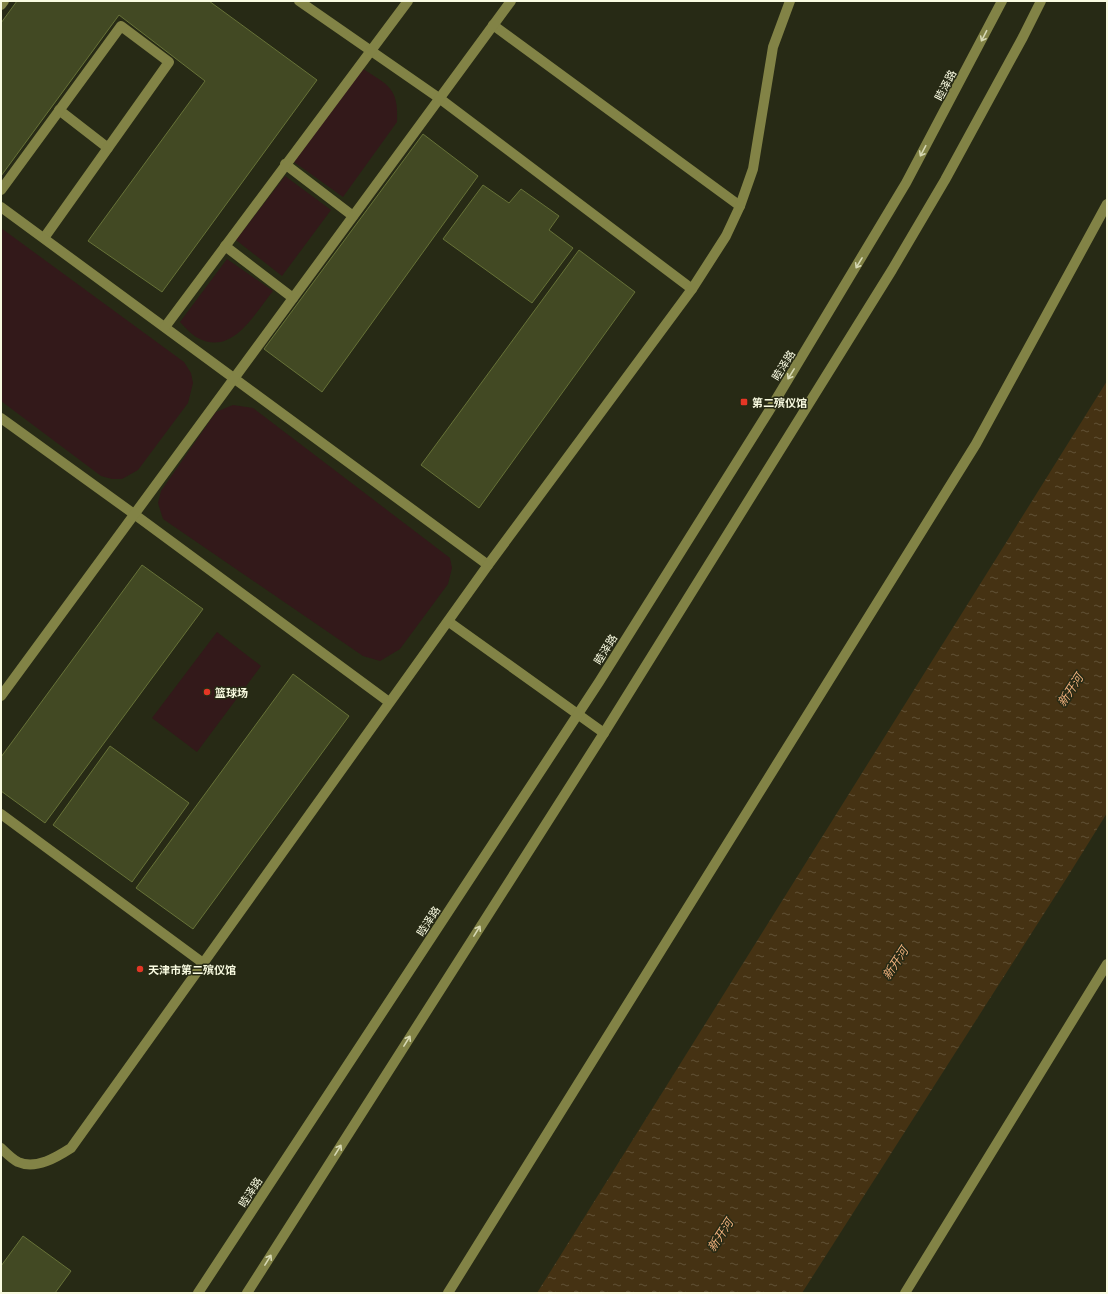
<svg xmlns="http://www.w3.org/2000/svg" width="1108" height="1294" viewBox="0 0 1108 1294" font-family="Lato,'Noto Sans SC',sans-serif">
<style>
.grass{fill:#33191a}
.water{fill:url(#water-ripples)}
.building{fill:#424923;stroke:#677238}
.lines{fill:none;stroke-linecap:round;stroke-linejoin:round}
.minor{stroke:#828346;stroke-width:10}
.oneway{stroke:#d5d7b2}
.poi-dot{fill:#e43625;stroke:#272a15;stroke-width:1.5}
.labels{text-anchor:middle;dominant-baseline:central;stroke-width:3;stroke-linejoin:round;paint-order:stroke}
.street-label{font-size:11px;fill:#f9fbe1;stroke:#272a15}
.poi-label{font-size:11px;font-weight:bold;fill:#f9fbe1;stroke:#272a15;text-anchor:start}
.water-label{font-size:12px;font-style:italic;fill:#efb07c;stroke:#272a15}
</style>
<defs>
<pattern id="water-ripples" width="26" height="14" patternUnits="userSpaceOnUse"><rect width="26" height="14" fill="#453213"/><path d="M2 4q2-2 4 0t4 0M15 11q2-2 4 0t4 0" fill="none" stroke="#615135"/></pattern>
</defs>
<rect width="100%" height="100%" fill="#272a15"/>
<!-- grass -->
<g class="grass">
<path d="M363,69C388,85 399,88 397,122L343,197L294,162Z"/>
<polygon points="285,176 331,210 282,276 236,240"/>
<polygon points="1,228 184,362 191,373 193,383 188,403 138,470 122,479 112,479 101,476 1,401"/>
<path d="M227,259L273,291C254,314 232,358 196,337C190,333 185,327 180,322Z"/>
<polygon points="233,405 253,408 450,558 452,568 448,584 400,649 380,661 363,656 163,519 158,503 161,491 216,412"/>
<polygon points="217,632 261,666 197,752 152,718"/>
</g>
<!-- water -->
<polygon class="water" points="1107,381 1107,813 1068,876 802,1293 537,1293"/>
<!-- building -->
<g class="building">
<polygon points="17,1 209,1 317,80 162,292 88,241 205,81 119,15 1,176 1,23"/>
<polygon points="423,134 478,176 322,392 264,349"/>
<polygon points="483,185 509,203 521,189 559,216 549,230 573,248 532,303 443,239"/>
<polygon points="579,250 635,292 479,508 421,465"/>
<polygon points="142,565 203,609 45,823 1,791 1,757"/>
<polygon points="293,674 349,716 193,929 136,888"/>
<polygon points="110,746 189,803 132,882 53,825"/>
<polygon points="23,1236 71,1271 55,1293 1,1293 1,1266"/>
</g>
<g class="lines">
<!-- minor -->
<g class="minor">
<polyline points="299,1 439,98 692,289"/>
<polyline points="1,5 4,1"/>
<polyline points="493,25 740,206"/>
<polyline points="59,110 108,148"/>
<polyline points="285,164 353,216"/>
<polyline points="1,190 121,26 169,62 44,238"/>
<polyline points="1,207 488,565"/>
<polyline points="225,246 293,298"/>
<polyline points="165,327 408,1"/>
<polyline points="1,418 134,514 389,702"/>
<polyline points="449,622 604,733"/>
<polyline points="1,696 511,1"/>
<polyline points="1,814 203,963"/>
<path d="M1,1148C6,1153 12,1159 18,1162C36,1170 57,1157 71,1148L488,565L692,289L726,236L740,206L753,169L773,47L790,1"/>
<polyline points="198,1293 599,682 769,411 906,183 1002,1"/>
<polyline points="247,1293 604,733 892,270 945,180 1023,37 1041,1"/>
<polyline points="448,1293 976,444 1107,204"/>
<polyline points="905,1293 1107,964"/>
</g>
</g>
<!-- one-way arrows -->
<defs><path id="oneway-shaft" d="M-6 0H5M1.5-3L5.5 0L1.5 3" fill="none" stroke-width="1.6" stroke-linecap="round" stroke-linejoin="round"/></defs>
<g class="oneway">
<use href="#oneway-shaft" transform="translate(984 36) rotate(117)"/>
<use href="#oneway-shaft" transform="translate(923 151) rotate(118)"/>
<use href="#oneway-shaft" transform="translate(859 263) rotate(121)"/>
<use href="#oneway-shaft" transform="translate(791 374) rotate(122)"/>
<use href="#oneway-shaft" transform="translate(477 931) rotate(-58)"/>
<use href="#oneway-shaft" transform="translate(407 1041) rotate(-58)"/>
<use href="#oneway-shaft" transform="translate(338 1150) rotate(-58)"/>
<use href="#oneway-shaft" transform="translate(268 1260) rotate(-58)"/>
</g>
<!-- markers -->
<g class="poi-dot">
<rect x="740" y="398" width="8" height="8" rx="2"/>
<circle cx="207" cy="692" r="4"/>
<circle cx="140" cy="969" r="4"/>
</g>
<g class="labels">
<!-- street labels -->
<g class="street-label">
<text transform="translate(945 85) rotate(-62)">睦泽路</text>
<text transform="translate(783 365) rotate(-58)">睦泽路</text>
<text transform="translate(605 649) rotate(-58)">睦泽路</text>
<text transform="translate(428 921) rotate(-57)">睦泽路</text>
<text transform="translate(250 1192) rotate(-57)">睦泽路</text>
</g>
<!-- poi labels -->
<g class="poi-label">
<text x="752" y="402">第二殡仪馆</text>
<text x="215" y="692">篮球场</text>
<text x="148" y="969">天津市第二殡仪馆</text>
</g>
<!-- water labels -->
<g class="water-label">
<text transform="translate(1070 690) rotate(-57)">新开河</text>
<text transform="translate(895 963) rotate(-57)">新开河</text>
<text transform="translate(720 1235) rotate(-57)">新开河</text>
</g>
</g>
<!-- border -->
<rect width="1108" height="1294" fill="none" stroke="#f9fbe1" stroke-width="4"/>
</svg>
